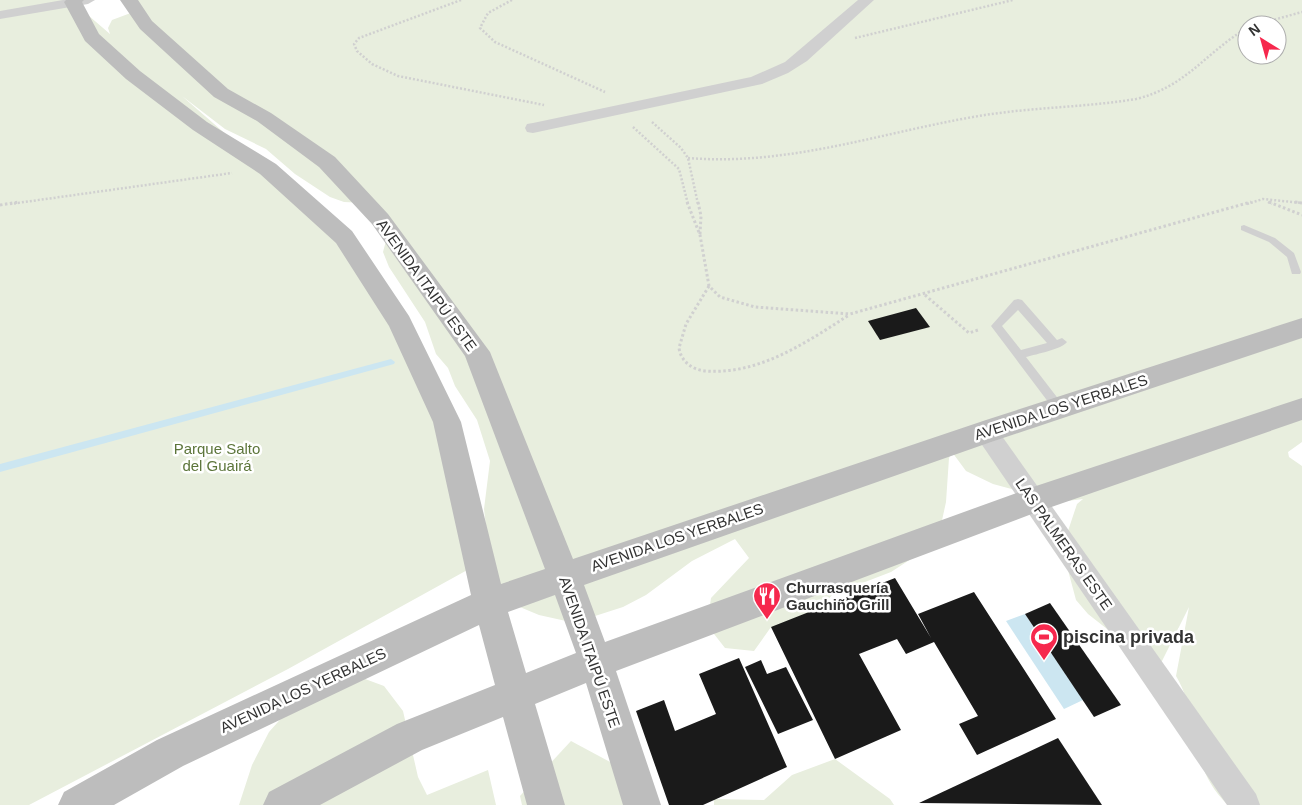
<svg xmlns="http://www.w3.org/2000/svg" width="1302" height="805" viewBox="0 0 1302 805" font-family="Helvetica,sans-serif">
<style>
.green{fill:#e8eede;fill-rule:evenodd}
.water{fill:#cce6f1}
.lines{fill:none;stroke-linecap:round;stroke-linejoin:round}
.stream{fill:#cce6f1;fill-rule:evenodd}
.building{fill:#1a1a1a}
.path-far1{stroke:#d0d0d0;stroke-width:2.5;stroke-dasharray:2 2;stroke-linecap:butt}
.path{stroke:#d0d0d0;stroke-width:3;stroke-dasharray:2.5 2.5;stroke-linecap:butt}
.lane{fill:#d0d0d0;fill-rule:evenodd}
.street{fill:#d0d0d0;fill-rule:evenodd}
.secondary{fill:#bdbdbd;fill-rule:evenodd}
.labels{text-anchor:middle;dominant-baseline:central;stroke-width:5;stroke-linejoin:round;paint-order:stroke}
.street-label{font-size:15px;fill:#333;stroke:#fff}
.park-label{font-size:15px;fill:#5c753a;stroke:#fff}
.poi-label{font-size:15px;font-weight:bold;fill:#333;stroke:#fff;text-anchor:start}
.near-poi-label{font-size:18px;font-weight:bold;fill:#333;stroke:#fff;text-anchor:start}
</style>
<rect width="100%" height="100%" fill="#fff"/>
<!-- green -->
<g class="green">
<path d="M0,0H75L74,3L110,34L108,28L112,20L136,11L129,0H1302V442L1288,452L1289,457L1302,466V805H1228C1186,765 1202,720 1176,676L1189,607L1161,663L1116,636L1088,614L1076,600L1065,559L1067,534L1077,504L1083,499L1059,502L993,484L966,471L952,452L949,458L946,502L941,525L911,559L891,572L865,582L839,587L805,626L771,627L754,651L725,648L707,625L711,598L749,558L735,539L692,561L646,595L623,607L595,616L566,621L539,615L515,605L500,584L490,562L484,509L490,461L477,420L455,386L448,368L436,354L425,322L389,267L383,252L387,237L365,203L344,202L330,197L295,174L266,149L225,129L182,96L344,237L447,422L480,563L288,669L29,805H0ZM1247,25H1277V55H1247Z"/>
<polygon points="357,676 384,686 403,711 418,777 427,795 488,770 496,805 239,805 252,765 269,732 294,704"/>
<polygon points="571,741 625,770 654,805 522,805 520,796"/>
<polygon points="835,759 890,799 894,805 714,805 714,799 764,800 792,775"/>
</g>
<!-- water -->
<polygon class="water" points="1025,614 1083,700 1064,709 1006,621"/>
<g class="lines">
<!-- stream -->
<polygon class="stream" points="391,359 395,362 394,364 0,472 0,464"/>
</g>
<!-- building -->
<g class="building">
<polygon points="916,308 930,327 880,340 868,321"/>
<polygon points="895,578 931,638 918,614 974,592 1056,719 977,755 959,724 978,716 934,642 906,654 897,639 859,654 901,730 835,759 771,627"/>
<polygon points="1050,603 1121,705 1094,717 1025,614"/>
<polygon points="739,658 787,767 703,805 669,805 636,711 664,700 675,731 716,714 699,674"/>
<polygon points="761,660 767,674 786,667 813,720 778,734 745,667"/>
<polygon points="1058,738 1102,805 919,803"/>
</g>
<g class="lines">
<!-- path-far1 -->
<g class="path-far1">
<polyline points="461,0 359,38 354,44 357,51 372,64 398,76 544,105"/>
<polyline points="512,0 488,13 480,28 495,42 605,92"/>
<polyline points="1255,25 1302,12"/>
<polyline points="855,38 1013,0"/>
<polyline points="652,122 681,148 688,158 698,204"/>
<polyline points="633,127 679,169 688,204"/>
<path d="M688,158C788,166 876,134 973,117C1028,107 1081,108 1136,99C1186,87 1205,53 1247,28"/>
<polyline points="1268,202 1272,204"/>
<polyline points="10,204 232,173"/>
<polyline points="1247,204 1263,199 1302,203"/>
</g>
<!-- path -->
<g class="path">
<polyline points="687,202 700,235 709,286 720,297 755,307 850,314 1251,202"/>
<polyline points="698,202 701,216 700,234"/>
<polyline points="1269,202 1302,215"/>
<polyline points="1295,202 1302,203"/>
<polyline points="0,205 19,202"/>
<path d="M709,286L686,324L679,348C681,362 693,370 706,371C759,375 807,342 849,315"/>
<polyline points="925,295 969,333 978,330"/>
</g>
<!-- lane -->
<g class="lane">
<polygon points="1244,225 1275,238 1294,253 1301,272 1300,274 1292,274 1287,257 1269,242 1241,230 1241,226"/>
<path d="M1018,299L1022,300L1057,340L1062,338L1067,342C1062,349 1037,354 1026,357L1063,405L1065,408L1063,411H1055L991,326L1014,300ZM1018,310L1047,343L1021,350L1002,326Z"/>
</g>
<!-- street -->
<g class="street">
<polygon points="63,0 95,0 88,4 0,19 0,11"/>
<polygon points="858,0 874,0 807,61 788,73 762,84 533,133 527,132 525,128 527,124 533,123 751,77 785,62"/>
<polygon points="986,422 994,425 1256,794 1260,805 1227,805 978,439 974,432 978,425"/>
</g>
<!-- secondary -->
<path class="secondary" d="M66,0H84L82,2L99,34L140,71L207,122L276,164L352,231L409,316L461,422L501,584L545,569L465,356L372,224L319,167L257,121L214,97L140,29L120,0H138L152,21L228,89L271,113L335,157L388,214L490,352L573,559L986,420L1302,318V338L991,442L584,585L605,642L1033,487L1302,398V420L1037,512L616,671L661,805H623L586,683L535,704L565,805H527L503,717L422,750L320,805H263L269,792L397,724L495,685L479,625L183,766L114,805H58L64,792L157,740L471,595L433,422L389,326L336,243L260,174L193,130L126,79L85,41L64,2ZM555,595L576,653L526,673L508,612Z"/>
</g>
<!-- icons -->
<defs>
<g id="restaurant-pin" transform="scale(1.4375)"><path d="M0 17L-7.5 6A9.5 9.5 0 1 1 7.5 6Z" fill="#f6284d" stroke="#fff"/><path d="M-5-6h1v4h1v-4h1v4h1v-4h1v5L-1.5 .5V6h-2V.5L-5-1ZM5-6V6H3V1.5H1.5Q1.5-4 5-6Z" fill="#fff"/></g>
<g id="stadium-pin" transform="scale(1.4375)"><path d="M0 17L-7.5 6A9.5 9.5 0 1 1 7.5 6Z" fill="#f6284d" stroke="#fff"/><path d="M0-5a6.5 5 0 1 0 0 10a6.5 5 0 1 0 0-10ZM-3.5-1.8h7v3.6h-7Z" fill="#fff"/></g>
</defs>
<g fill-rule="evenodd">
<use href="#restaurant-pin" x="767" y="596"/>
<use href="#stadium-pin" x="1044" y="637"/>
</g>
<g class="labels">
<!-- street labels -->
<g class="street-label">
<text transform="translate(427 285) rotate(54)">AVENIDA ITAIPÚ ESTE</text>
<text transform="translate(1061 407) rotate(-18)">AVENIDA LOS YERBALES</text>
<text transform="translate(677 537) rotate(-19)">AVENIDA LOS YERBALES</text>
<text transform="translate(1064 544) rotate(55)">LAS PALMERAS ESTE</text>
<text transform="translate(590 652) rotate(71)">AVENIDA ITAIPÚ ESTE</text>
<text transform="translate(303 690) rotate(-25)">AVENIDA LOS YERBALES</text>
</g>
<!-- park labels -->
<g class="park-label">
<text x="217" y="448">Parque Salto<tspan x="217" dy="17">del Guairá</tspan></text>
</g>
<!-- poi labels -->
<g class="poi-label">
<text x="786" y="587">Churrasquería<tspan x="786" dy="17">Gauchiño Grill</tspan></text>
</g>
<!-- near-poi labels -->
<g class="near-poi-label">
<text x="1063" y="637">piscina privada</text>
</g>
</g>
<!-- north arrow -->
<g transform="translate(1262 40) rotate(323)"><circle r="24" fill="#ffffff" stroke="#adadad"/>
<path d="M0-4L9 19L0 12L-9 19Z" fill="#f6284d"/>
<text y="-8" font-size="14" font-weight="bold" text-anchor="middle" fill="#333333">N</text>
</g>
</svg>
